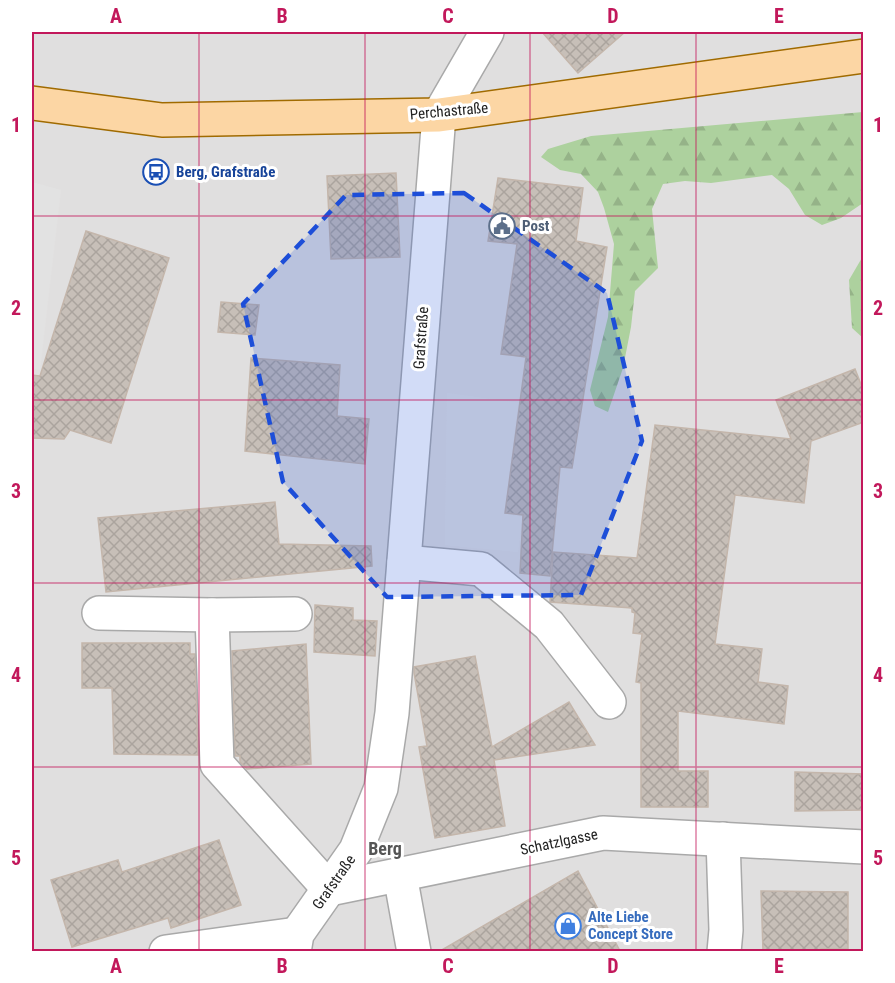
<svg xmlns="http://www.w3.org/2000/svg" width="895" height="983" viewBox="0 0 895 983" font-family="'Roboto Condensed',sans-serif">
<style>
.residential{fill:#e0dfdf}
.forest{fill:url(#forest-firs)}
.parking{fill:#e2e2e2}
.building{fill:url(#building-cross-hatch);stroke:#c4b6ab;stroke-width:1.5}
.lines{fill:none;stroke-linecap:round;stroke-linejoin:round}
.minor-casing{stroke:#a9a9a9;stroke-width:36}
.major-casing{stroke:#a06b00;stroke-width:36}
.minor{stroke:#fff;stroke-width:33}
.major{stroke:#fcd6a4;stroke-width:33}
.marked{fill:#1d4ed8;fill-opacity:0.2;stroke:#1d4ed8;stroke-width:4.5;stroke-dasharray:12 8;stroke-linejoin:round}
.grid{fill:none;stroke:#c2185b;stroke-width:1.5;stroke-opacity:0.55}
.labels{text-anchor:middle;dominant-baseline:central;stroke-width:6;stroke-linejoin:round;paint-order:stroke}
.street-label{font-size:15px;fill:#222;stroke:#fff}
.transit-label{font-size:15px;font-weight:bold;fill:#164399;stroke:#fff;text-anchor:start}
.service-label{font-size:15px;font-weight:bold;fill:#4e5e75;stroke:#fff;text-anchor:start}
.shop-label{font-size:15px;font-weight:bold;fill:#366cbe;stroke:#fff;text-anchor:start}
.quarter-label{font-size:18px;font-weight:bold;fill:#555;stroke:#fff}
.neatline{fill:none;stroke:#c2185b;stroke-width:2}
.grid-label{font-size:20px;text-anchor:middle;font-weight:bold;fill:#c2185b}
</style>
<defs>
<pattern id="forest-firs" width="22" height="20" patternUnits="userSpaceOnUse" patternTransform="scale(1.5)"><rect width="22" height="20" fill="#add19e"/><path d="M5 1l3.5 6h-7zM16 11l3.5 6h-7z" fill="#95b388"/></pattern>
<pattern id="building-cross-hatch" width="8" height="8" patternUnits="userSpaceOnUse" patternTransform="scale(1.5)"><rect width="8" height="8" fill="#c7bfb8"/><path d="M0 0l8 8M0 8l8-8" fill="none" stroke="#aba49e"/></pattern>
</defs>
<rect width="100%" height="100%" fill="#f2efe9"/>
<!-- residential -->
<rect class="residential" x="32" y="32" width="831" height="919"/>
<!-- forest -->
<g class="forest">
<polygon points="863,112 863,203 841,218 822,225 805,215 789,189 772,175 711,183 685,181 663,184 652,209 658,268 635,291 631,327 623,368 608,412 595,406 590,390 608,317 614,244 604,208 598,192 581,174 560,170 541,157 548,149 591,136"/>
<polygon points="863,256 863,338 852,328 849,280"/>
</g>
<!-- parking -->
<g class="parking">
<polygon points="32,182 61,190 40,370 32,369"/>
<polygon points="447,393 518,403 504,514 522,517 518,552 445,545"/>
</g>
<!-- building -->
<g class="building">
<polygon points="542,32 625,32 578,73"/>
<polygon points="396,173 400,257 331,259 327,176"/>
<polygon points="498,178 583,188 576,241 607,247 572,468 560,467 550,576 520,573 523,515 505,513 526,357 501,354 517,244 488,241"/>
<polygon points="86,231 169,258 111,443 70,430 64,439 32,438 32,375 40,376"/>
<polygon points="221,302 259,305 255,335 218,332"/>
<polygon points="251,358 340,365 337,416 369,419 365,464 245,451"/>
<polygon points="855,369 864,392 864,422 811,441 804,503 735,495 715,644 762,649 758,682 788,686 784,724 678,711 678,771 708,771 708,807 641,807 641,683 636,682 642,634 633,633 635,613 632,612 632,608 550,602 553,552 637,558 655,425 791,439 776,400"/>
<polygon points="275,502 279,544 371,546 372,566 106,592 98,518"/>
<polygon points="315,605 353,608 353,620 377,621 375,656 314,652"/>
<polygon points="82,643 190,643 190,654 195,654 198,755 114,754 112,688 82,688"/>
<polygon points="306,644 311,764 247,769 240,762 240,756 235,756 232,651"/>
<polygon points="475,656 492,747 569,702 595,745 494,760 505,826 435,838 419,747 427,746 414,673 414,667"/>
<polygon points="795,772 864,774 864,810 795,811"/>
<polygon points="219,840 241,905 171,928 168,918 72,947 51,880 118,860 122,872"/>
<polygon points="578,871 620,951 440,951"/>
<polygon points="761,891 848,892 848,949 821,949 821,951 763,951"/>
</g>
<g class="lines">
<!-- minor casing -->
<g class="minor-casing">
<g id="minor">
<polyline points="404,562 481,569 549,625 609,702"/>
<polyline points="99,613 212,615 217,764 329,889 603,833 864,847"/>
<polyline points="212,615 295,614"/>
<polyline points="723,839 726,930 724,952"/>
<polyline points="400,875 414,952"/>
<polyline points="166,952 297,934"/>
<polyline points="294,952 297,934 356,850 381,788 392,713 439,115 487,32"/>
</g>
</g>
<!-- major casing -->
<g class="major-casing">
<polyline id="major" points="32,103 162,120 439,115 864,56"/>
</g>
<!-- minor -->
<use href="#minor" class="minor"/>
<!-- major -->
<use href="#major" class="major"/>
</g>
<!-- marked area -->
<path class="marked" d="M464,193L607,293L642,441L581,595L387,597L283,482L243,304L346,195Z"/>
<!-- grid -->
<path class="grid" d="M199,32V952M365,32V952M530,32V952M696,32V952M32,216H864M32,400H864M32,583H864M32,767H864"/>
<!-- icons -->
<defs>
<g id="bus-ring" transform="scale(1.35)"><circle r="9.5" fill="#fff" stroke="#1a4fb4" stroke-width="1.5"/><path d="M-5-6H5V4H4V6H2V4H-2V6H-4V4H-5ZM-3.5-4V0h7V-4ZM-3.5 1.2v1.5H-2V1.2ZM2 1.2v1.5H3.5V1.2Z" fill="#1a4fb4"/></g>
<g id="civic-ring" transform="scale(1.35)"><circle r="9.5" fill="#fff" stroke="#5c6f8a" stroke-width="1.5"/><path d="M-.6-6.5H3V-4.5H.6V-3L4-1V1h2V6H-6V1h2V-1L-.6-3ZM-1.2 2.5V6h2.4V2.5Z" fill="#5c6f8a"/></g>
<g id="shop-ring" transform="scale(1.35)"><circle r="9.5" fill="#fff" stroke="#3f7fe0" stroke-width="1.5"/><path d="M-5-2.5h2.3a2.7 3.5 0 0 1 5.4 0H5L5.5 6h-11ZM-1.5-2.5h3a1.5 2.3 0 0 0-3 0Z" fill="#3f7fe0"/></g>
</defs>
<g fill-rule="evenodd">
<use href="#bus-ring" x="156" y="172"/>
<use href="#civic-ring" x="502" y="226"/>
<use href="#shop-ring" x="568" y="926"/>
</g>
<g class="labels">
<!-- street labels -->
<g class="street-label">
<text transform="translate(449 111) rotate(-5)">Perchastraße</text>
<text transform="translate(421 338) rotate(-86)">Grafstraße</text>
<text transform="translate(559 842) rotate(-12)">Schatzlgasse</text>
<text transform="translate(334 882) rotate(-55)">Grafstraße</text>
</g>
<!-- transit labels -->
<g class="transit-label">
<text x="176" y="172">Berg, Grafstraße</text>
</g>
<!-- service labels -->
<g class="service-label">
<text x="522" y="226">Post</text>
</g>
<!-- shop labels -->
<g class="shop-label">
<text x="588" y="917">Alte Liebe<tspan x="588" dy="17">Concept Store</tspan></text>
</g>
<!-- quarter labels -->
<g class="quarter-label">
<text x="385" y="848">Berg</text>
</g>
</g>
<!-- border -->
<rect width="895" height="983" fill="none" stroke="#ffffff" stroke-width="66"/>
<rect x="33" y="33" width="829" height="917" class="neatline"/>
<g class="grid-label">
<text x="116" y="23">A</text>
<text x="282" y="23">B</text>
<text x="448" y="23">C</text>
<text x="613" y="23">D</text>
<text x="779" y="23">E</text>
<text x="16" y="132">1</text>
<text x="878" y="132">1</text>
<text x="16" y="315">2</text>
<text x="878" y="315">2</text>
<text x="16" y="498">3</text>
<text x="878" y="498">3</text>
<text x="16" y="682">4</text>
<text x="878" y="682">4</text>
<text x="16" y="865">5</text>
<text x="878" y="865">5</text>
<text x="116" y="973">A</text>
<text x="282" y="973">B</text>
<text x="448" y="973">C</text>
<text x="613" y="973">D</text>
<text x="779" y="973">E</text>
</g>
</svg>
